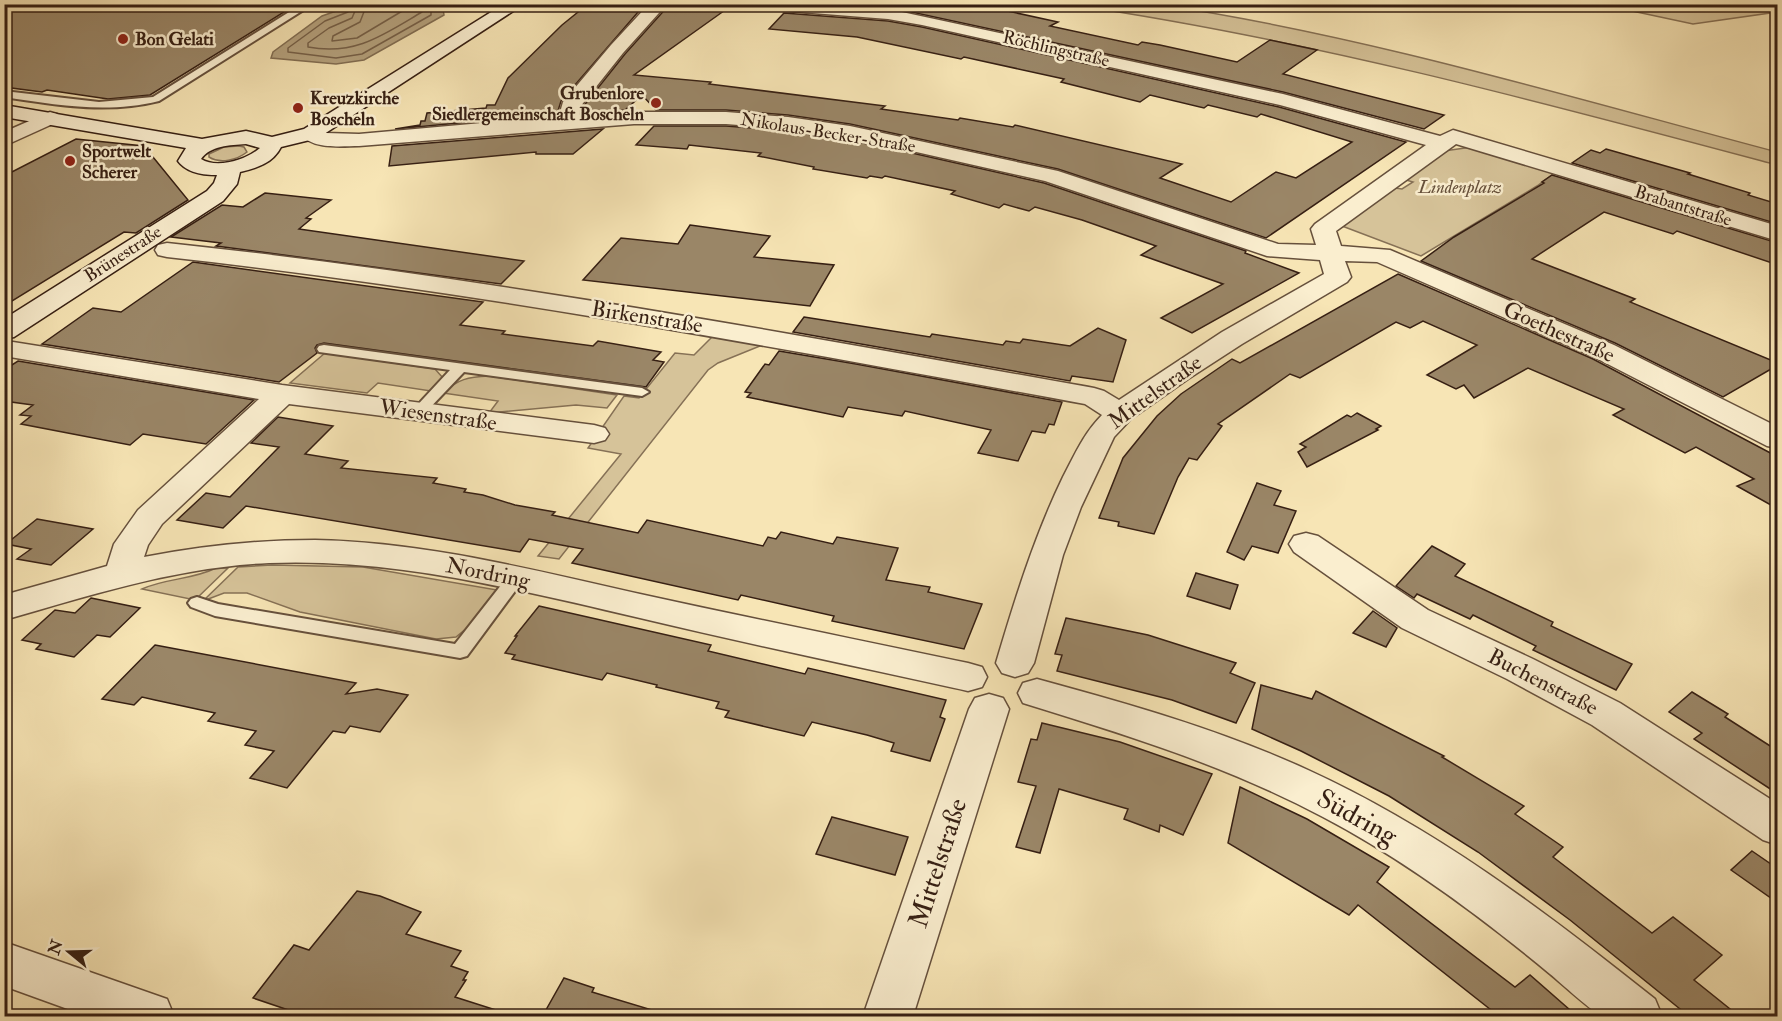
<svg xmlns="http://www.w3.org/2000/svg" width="1782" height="1021" viewBox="0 0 1782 1021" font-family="'IM FELL Double Pica',serif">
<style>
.green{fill:#d6c399;stroke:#867156;stroke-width:1.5}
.water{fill:#b5a27e;stroke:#826e53;stroke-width:1.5}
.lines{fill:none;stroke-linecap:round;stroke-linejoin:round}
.shore{stroke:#766048;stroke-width:1.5}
.building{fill:#9a8667;stroke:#361f13;stroke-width:1.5}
.lane-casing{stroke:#66503c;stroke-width:4}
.street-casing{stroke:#66503c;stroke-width:3}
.secondary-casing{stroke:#361f13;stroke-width:3}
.lane{fill:#faeecf;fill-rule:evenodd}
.street{fill:#faeecf;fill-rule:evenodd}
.secondary{fill:#faeecf;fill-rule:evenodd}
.poi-dot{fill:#8f2418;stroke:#faeecf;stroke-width:2}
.labels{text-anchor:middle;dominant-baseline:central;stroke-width:5;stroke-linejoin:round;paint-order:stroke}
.far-poi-label{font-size:18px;font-weight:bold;fill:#361f13;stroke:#faeecf;text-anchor:start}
.far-street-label{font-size:18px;fill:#361f13;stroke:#faeecf}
.far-park-label{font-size:18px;font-style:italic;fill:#66503b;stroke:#faeecf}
.street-label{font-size:22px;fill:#361f13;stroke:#faeecf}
.near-street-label{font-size:27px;fill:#361f13;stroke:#faeecf}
</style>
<rect width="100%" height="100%" fill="#f7e5b5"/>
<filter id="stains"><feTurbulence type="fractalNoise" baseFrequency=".00333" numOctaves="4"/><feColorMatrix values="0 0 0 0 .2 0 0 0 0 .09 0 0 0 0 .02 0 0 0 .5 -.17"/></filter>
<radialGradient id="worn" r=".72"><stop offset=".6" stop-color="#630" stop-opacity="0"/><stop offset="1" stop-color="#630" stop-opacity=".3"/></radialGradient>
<!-- green -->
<g class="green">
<path d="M1156,4C1365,35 1573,98 1777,152V165C1545,103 1312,40 1073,5Z"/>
<polygon points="1777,4 1777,12 1693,24 1604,5"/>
<path d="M239,146L244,147L247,152C237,160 220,164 209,157V154L224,147Z"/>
<polygon points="1472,147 1557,171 1537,186 1421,256 1342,226 1395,188 1402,189 1413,182 1406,180 1444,151"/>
<polygon points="713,336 760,344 760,346 718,363 708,370 559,559 538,556 621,454 588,448 624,396 639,398 675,353 694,355"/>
<polygon points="325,353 435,369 443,378 431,391 378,383 367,393 290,383"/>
<path d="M489,376L617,395L607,408L576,405L489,413L498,401L443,393C458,379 468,377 489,376Z"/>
<polygon points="272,565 363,567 497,590 473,623 456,637 436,639 300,612 247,593 224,593 203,601 238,567"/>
<path d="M216,568H228L195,600L142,589C166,578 192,580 216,568Z"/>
</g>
<!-- water -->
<polygon class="water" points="356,4 431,5 443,9 444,15 364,60 336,64 271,58 273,52 322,16"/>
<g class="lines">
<!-- shore -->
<g class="shore">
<polyline points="351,4 348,12 325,21 288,48 288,52 336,58 362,54 431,15 431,4"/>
<path d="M358,4L352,18L329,28L308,43V47C355,56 383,35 422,12L423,4"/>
<polyline points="367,4 360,22 333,36 332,41 357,38 414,4"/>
</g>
</g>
<!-- building -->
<g class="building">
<polygon points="4,4 297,4 150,95 108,99 47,90 42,92 4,87"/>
<polygon points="588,4 645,4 561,101 557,114 395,129 420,125 421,121 425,121 427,113 486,108 487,105 495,105 508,78 562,25"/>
<polygon points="862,4 975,4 1058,22 1050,26 1138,45 1142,42 1160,45 1237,62 1270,40 1317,50 1283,74 1444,115 1424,129 1283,92 888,7"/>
<polygon points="669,5 728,8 634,75 711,82 709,84 885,106 881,109 958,120 960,118 1013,127 1015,125 1182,164 1160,178 1231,202 1276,172 1296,178 1352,142 1261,114 1257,117 1208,105 1204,108 1150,95 1140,102 1061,82 1064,79 964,57 961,59 857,37 769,29 784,13 888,21 922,27 1279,107 1406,142 1266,238 1058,169 850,124 788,115 726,110 656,110 642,95 625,110 582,113 582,108 625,54"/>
<polygon points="654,126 726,126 788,131 881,146 1044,183 1246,251 1245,253 1299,273 1192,333 1161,318 1223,284 1141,255 1156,246 1082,220 1035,207 1029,211 1004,204 999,208 951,194 955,191 885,176 882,178 870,176 867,178 813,169 814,167 758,156 761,153 689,145 687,149 636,145"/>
<polygon points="603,129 573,154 536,154 536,152 389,166 392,146"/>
<polygon points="76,139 144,146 188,200 136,233 124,232 4,306 4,176"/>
<polygon points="1606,149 1690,173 1688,174 1750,193 1748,195 1778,204 1778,224 1572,163 1591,150 1600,153"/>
<polygon points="1552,175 1778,243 1778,265 1677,231 1673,234 1604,212 1532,259 1635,299 1630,302 1778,363 1778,365 1723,397 1615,343 1421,261 1454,237 1544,183 1542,182"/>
<polygon points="265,193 331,200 306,218 311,219 299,229 524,261 501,284 216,246 221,243 171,237 222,205 243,207"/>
<polygon points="690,225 770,236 754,257 834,265 810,306 583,280 621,238 678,244"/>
<polygon points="193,262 483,302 460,325 505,331 502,334 593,346 598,341 661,352 653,360 664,362 646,387 324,343 317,345 315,348 317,353 279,382 42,344 93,308 121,312"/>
<polygon points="1398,274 1593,359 1778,457 1778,509 1737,486 1754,479 1696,447 1685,453 1613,415 1624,409 1528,368 1474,398 1464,385 1456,389 1427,375 1477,345 1423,321 1410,328 1396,322 1300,378 1290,374 1218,424 1222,426 1197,460 1189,458 1178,477 1154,534 1118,526 1119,522 1099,518 1123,458 1157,416 1181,394 1232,359 1240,363"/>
<polygon points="804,317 930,337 932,334 1003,345 1006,341 1020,343 1023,339 1070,346 1098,328 1126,340 1113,382 1072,376 1070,381 793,332"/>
<polygon points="779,351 856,364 1062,402 1054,425 1049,424 1045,433 1032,431 1018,461 978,453 991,430 905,411 902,416 848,407 843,417 747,397 751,393 745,392 765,364 769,365"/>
<polygon points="18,361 254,400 206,444 143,434 130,445 21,424 31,416 20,415 33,405 4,401 4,370"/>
<polygon points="1357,413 1381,426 1376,429 1378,430 1307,467 1298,452 1306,447 1300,444 1347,415 1351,417"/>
<polygon points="278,417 333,426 305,454 348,461 341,468 437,478 433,483 466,489 464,492 483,495 515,505 555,512 552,515 638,533 647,520 763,546 768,537 776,539 781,532 833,544 837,537 898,548 886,580 930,587 928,592 982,604 964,649 832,621 834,616 741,595 738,600 572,563 583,549 529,539 520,552 246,506 223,528 177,520 206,493 230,497 279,447 251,443"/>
<polygon points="1257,483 1281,491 1274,505 1296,511 1278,553 1252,546 1244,560 1227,552"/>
<polygon points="37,519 93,529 51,565 17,559 31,549 6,544"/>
<polygon points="1432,546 1465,564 1455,576 1553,622 1551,626 1632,664 1616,690 1533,650 1536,646 1473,615 1470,619 1417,594 1414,598 1396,586"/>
<polygon points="1196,573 1238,585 1230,609 1187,596"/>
<polygon points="91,598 140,608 110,637 97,635 74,657 36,649 41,644 22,640 55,610 75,613"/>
<polygon points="539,606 711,645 708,651 805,674 808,668 946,700 940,717 945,719 930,761 891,751 894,743 867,735 812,722 804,736 725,717 729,711 716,708 719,702 656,687 657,685 607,673 602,680 512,659 515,655 505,653 517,636 515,636"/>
<polygon points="1373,611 1397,628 1386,647 1353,633"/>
<polygon points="1066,618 1148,635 1236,663 1230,673 1255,683 1236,723 1172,700 1057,671 1062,655 1055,654"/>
<polygon points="155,645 356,683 346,694 377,689 408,695 380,732 350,726 345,733 333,731 287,788 250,778 274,751 245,745 256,731 208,721 215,713 155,700 142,697 134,705 102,699"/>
<polygon points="1261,685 1312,699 1316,691 1444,756 1442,757 1524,806 1515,814 1563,847 1553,857 1652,933 1673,917 1722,955 1694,980 1740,1017 1690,1017 1570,920 1478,852 1389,796 1301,751 1252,729"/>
<polygon points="1692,692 1728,714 1725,717 1778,751 1778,794 1694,739 1702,733 1669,712"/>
<polygon points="1042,723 1120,742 1212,774 1183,835 1160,825 1159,832 1124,819 1128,809 1059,789 1040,853 1016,847 1036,786 1018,782 1031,739 1037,740"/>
<polygon points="1240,787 1307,819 1389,867 1377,882 1515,987 1530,975 1578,1017 1500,1017 1358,905 1349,915 1228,843"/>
<polygon points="832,817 908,837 895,875 816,854"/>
<polygon points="1752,851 1778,869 1778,903 1731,870"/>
<polygon points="357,891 380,896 421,912 406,934 461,951 451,966 468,972 463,980 466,980 455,997 499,1011 498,1017 309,1017 253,998 294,945 309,950"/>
<polygon points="564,978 594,988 592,992 652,1010 652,1017 542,1017"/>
</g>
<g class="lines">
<!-- lane casing -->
<g class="lane-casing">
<g id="lane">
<path d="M302,4H313L159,101C107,114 57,105 4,97V91L99,102L153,97Z"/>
<polygon points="324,345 642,388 649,392 642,396 464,372 423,415 418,416 411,412 450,370 319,352 317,349 319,346"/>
<polygon points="515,573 521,575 524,579 521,583 467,656 460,658 215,616 191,607 188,603 191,599 197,597 218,604 455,644 509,575"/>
</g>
</g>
<!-- street casing -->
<g class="street-casing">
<g id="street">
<path d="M649,4H667L623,53L580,107L579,115L634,112H726L788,117L850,126L1058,171L1278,244L1316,245L1311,229L1315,224L1426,145L1280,105L922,25L888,19L762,9L754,4H831L888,9L1283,94L1440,136L1453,130L1778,226V241L1456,144L1336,231L1341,246L1390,250L1614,345L1778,427V448L1767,446L1594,357L1377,262L1345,261L1351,277L1347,282L1242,344L1188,379L1131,419L1114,437L1081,507L1063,555L1034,663L1028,673L1015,677L1002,673L996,663C1015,599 1034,537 1063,477C1075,454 1084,433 1102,415L1085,404C780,348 475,291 167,257L158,255L155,250L158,245L167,243C478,276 786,333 1094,388L1104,391L1119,400L1222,332L1324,274L1320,260L1267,256L1045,181L881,144L788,129L726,124H634L359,146C342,146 312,150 301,134L304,130L311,128L326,133L359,134L559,116L563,102L611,45Z"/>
<polygon points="50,112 57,114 60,118 57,122 4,146 4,132"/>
<path d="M13,342L282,385L594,425L605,428L609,434L605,440L594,443L289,404L162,524L148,545L144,557C201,546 257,540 315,540C425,542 533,570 640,594C749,618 859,640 968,663L982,667L987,677L982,687L968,691C859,667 749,644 640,618C518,590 396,558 269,563C177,567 92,595 4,620V595L107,566L114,544L138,510L259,399L4,356V344Z"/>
<polygon points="1306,533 1318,536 1428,610 1533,659 1620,703 1778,804 1778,845 1763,840 1592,725 1507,679 1402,628 1294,552 1289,544 1294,536"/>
<path d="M1037,679C1129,704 1221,730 1308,770C1435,828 1546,912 1655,999L1662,1016C1643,1016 1621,1020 1603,1016C1595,1015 1559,981 1550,974C1480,916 1405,860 1323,817C1227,766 1127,735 1023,703L1018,693L1023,683Z"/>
<polygon points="989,694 1003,698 1009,709 913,1016 863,1016 969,709 975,698"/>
<polygon points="4,942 167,999 174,1016 87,1016 4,986"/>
</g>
</g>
<!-- secondary casing -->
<g class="secondary-casing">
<path id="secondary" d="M504,4H524L318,138L281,147C273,163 257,168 240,172L237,184L223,201L14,337L4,339V319L207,191L214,183L217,175C203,175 187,173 178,161L186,148L4,117V105L202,139L246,131L272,137L304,129ZM246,144L260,148C246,160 217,169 201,159C210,146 230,145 246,144Z"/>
</g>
<!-- lane -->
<use href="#lane" class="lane"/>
<!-- street -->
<use href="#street" class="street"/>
<!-- secondary -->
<use href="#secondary" class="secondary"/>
</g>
<!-- markers -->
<g class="poi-dot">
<circle cx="123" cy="39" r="6"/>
<circle cx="656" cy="103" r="6"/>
<circle cx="298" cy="108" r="6"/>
<circle cx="70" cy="161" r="6"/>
</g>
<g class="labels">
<!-- far-poi labels -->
<g class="far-poi-label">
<text x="135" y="39">Bon Gelati</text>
<text x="644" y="93" text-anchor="end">Grubenlore<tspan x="644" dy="21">Siedlergemeinschaft Boscheln</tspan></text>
<text x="310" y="98">Kreuzkirche<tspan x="310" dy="21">Boscheln</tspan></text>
<text x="82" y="151">Sportwelt<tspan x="82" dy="21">Scherer</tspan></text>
</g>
<!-- far-street labels -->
<g class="far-street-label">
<text transform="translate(1056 49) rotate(13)">Röchlingstraße</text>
<text transform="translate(828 133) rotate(9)">Nikolaus-Becker-Straße</text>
<text transform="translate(1683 206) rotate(17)">Brabantstraße</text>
<text transform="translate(123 254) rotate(-33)">Brünestraße</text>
</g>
<!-- far-park labels -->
<g class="far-park-label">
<text x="1460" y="187">Lindenplatz</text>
</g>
<!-- street labels -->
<g class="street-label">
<text transform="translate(647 317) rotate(9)">Birkenstraße</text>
<text transform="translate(1559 332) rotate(24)">Goethestraße</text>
<text transform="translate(1155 392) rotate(-36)">Mittelstraße</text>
<text transform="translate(438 415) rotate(8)">Wiesenstraße</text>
<text transform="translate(488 573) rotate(11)">Nordring</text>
<text transform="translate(1543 682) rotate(27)">Buchenstraße</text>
</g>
<!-- near-street labels -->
<g class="near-street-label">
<text transform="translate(1357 817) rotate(29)">Südring</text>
<text transform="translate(938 863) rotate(-72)">Mittelstraße</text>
</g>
</g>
<!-- margin -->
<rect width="1782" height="1021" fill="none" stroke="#f7e5b5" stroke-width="24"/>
<rect x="6" y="6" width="1770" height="1009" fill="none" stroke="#361f13" stroke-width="3"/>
<rect x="12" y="12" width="1758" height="997" fill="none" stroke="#361f13" stroke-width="1.5"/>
<!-- north arrow -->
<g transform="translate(69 952) rotate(289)" stroke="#faeecf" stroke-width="4.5" paint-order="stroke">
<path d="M0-4.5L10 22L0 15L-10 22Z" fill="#361f13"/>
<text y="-9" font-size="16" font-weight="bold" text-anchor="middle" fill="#361f13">N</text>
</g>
<rect width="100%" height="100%" filter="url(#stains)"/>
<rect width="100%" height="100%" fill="url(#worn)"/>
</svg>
